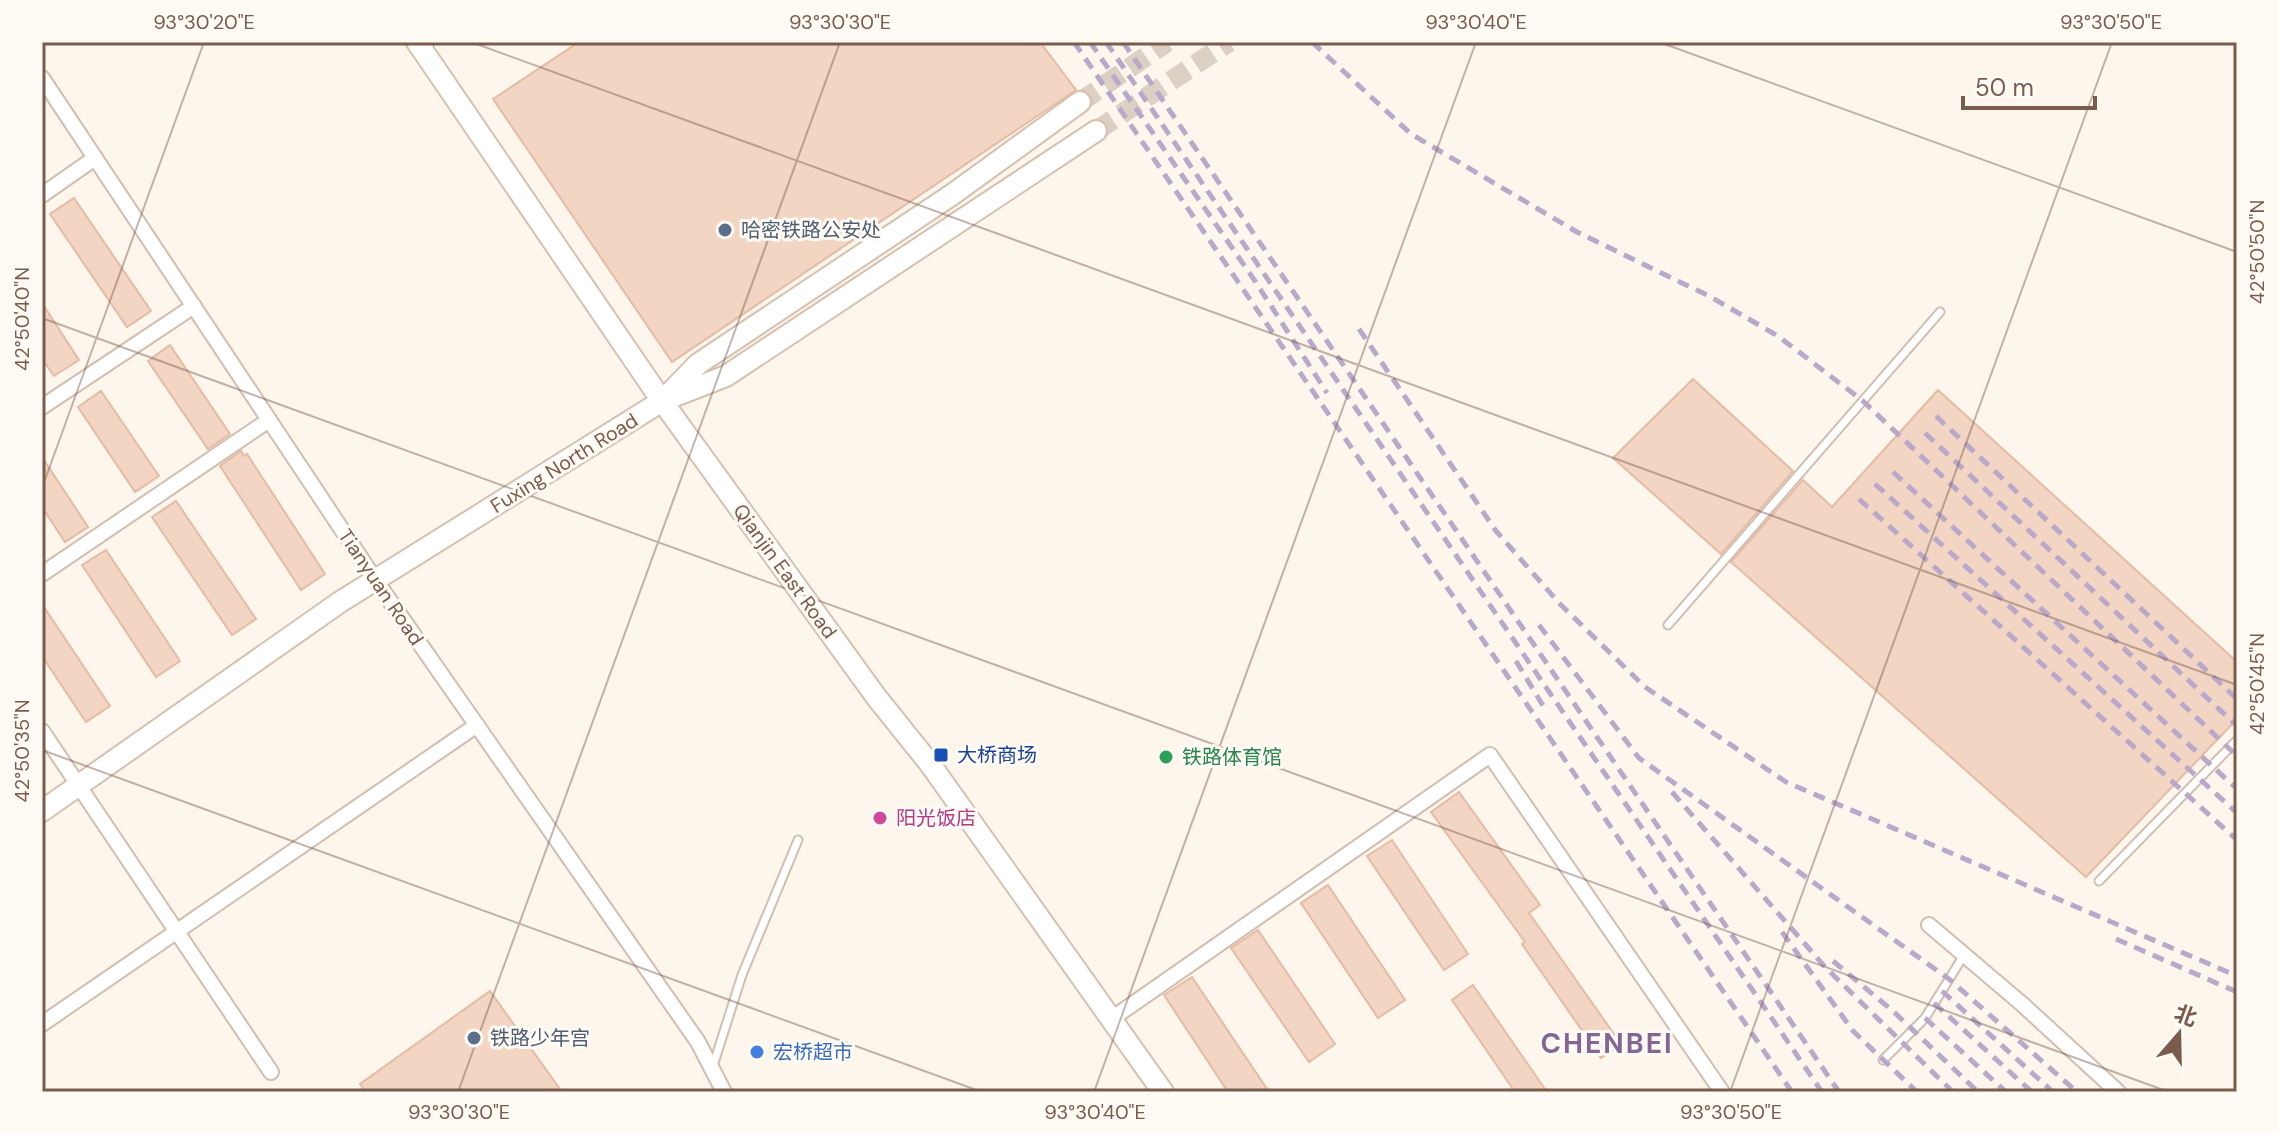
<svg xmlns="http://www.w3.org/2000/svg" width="2279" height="1134" viewBox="0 0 2279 1134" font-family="'DM Sans','Noto Sans SC',sans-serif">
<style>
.building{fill:#f3d5c3;stroke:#e6bba3;stroke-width:2}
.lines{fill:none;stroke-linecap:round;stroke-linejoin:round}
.secondary-tunnel{stroke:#dcd0c4;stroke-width:20;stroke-dasharray:20 10;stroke-linecap:butt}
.lane-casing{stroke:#d1beb0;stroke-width:11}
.street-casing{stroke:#d1beb0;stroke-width:18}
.secondary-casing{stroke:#d6c0b0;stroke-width:24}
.lane{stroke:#fff;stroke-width:7}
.street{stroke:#fff;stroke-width:14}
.secondary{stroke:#fff;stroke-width:20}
.rail{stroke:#b9a8c9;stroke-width:5;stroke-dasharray:12 8;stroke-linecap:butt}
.ticks{fill:none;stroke:#7a5c4d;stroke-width:2;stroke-opacity:0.45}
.service-dot{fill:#5c6f8a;stroke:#fffaf3;stroke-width:3}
.transit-dot{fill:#1a4fb4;stroke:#fffaf3;stroke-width:3}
.leisure-dot{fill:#2e9e5b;stroke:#fffaf3;stroke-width:3}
.hotel-dot{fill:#d1479c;stroke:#fffaf3;stroke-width:3}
.shop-dot{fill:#3f7fe0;stroke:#fffaf3;stroke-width:3}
.labels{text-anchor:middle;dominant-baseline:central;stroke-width:6;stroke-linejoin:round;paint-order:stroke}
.service-label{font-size:20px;fill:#4e5e75;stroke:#fffaf3;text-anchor:start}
.street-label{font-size:20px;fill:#7a5c4d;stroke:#fffaf3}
.transit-label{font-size:20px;fill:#164399;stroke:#fffaf3;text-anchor:start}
.leisure-label{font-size:20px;fill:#27864d;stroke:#fffaf3;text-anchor:start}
.hotel-label{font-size:20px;fill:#b23c85;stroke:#fffaf3;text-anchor:start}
.shop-label{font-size:20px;fill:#366cbe;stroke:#fffaf3;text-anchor:start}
.district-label{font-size:28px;font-weight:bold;letter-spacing:2px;fill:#846695;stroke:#fffaf3}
.neatline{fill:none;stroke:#7a5c4d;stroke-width:3}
.ticks-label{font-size:20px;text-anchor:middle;fill:#7a5c4d}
</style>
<rect width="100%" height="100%" fill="#fdf6ec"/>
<!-- building -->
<g class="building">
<polygon points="579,42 1040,42 1076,90 672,362 493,99"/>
<polygon points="74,198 151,311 127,327 50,214"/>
<polygon points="42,303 79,360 54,376 42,359"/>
<polygon points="170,345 230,434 208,449 148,361"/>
<polygon points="1693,379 1793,471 1721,554 1613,458"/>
<polygon points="1938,390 2237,662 2237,719 2086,877 1731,562 1803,480 1832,507"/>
<polygon points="101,391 159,476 135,492 78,407"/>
<polygon points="241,451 244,456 247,454 325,574 301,590 220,466"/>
<polygon points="42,457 88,527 65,542 42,507"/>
<polygon points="176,501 256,619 232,635 152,517"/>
<polygon points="106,550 180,661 156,677 82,565"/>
<polygon points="42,604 110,706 86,722 42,656"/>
<polygon points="1459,792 1540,905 1529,913 1621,1044 1601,1058 1522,944 1525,942 1431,812"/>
<polygon points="1392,840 1468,954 1444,970 1367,856"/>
<polygon points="1328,885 1405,1000 1378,1018 1301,903"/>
<polygon points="1258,930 1335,1044 1309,1062 1231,948"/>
<polygon points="1192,977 1269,1092 1228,1092 1164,995"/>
<polygon points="1473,985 1547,1092 1515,1092 1452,1000"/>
<polygon points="490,991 562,1092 366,1092 360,1084"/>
</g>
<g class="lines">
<!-- secondary-tunnel -->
<g class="secondary-tunnel">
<polyline points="1080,102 1167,42"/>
<polyline points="1096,131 1229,42"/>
</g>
<!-- lane casing -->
<g class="lane-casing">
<g id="lane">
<polyline points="1668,625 1940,312"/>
<polyline points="2099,881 2237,740"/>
<polyline points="1883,1060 1925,1018 1964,955"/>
<polyline points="713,1066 742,975 798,840"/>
</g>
</g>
<!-- street casing -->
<g class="street-casing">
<g id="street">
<polyline points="42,78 376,581 698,1042 724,1092"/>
<polyline points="42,195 95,158"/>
<polyline points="42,407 194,306"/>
<polyline points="42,574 269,420"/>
<polyline points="42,731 271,1072"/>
<polyline points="1929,925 2022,1004 2118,1092"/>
<polyline points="1110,1020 1490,755 1722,1092"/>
<polyline points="42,1024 477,725"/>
</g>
</g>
<!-- secondary casing -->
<g class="secondary-casing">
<g id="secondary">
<polyline points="417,42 662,401 877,698 930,764 1163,1092"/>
<polyline points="668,395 698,364 953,194 1080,102"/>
<polyline points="42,811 340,602 662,401 726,376 1096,131"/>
</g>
</g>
<!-- lane -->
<use href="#lane" class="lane"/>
<!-- street -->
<use href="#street" class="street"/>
<!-- secondary -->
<use href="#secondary" class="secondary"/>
<!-- rail -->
<g class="rail">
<polyline points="1074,42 1792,1092"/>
<polyline points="1090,42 1255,281 1327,393"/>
<polyline points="1106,42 1822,1092"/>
<polyline points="1123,42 1839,1092"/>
<polyline points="1312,42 1411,134 1577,232 1709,296 1778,336 1863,401 2237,756"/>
<polyline points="1359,329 1496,531 1560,604 1645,687 1786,782 2237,976"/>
<polyline points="1936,416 2237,699"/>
<polyline points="1925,433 2237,726"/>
<polyline points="1893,472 2237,789"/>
<polyline points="1875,484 2237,813"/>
<polyline points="1859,499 2237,840"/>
<polyline points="1539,625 1639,758 1949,979 2077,1092"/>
<polyline points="1516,661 1545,709"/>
<polyline points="1672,792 1826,968 1953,1092"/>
<polyline points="1782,932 1853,1031 1917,1092"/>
<polyline points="2116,939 2237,992"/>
<polyline points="1833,961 1894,1012 1978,1092"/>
<polyline points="1942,991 2053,1092"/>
<polyline points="1934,1003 2032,1092"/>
<polyline points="1925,1018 2006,1092"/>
</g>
</g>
<!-- ticks -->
<path class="ticks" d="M471,42L2237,685M1659,42L2237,252M42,318L2169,1092M42,488L204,42M42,750L982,1092M458,1092L840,42M1094,1092L1476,42M1730,1092L2112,42"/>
<!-- markers -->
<g class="service-dot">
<circle cx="725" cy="230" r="8"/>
<circle cx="474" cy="1038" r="8"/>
</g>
<rect class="transit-dot" x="933" y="747" width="16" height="16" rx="4"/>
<circle class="leisure-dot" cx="1166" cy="757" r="8"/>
<circle class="hotel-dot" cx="880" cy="818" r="8"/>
<circle class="shop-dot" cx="757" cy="1052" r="8"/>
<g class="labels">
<!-- service labels -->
<g class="service-label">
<text x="741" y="230">哈密铁路公安处</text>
<text x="490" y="1038">铁路少年宫</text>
</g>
<!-- street labels -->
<g class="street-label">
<text transform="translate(564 463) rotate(-32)">Fuxing North Road</text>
<text transform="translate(785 571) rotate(54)">Qianjin East Road</text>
<text transform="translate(381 587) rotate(56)">Tianyuan Road</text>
</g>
<!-- transit labels -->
<g class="transit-label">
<text x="957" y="755">大桥商场</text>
</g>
<!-- leisure labels -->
<g class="leisure-label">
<text x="1182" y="757">铁路体育馆</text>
</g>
<!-- hotel labels -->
<g class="hotel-label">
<text x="896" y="818">阳光饭店</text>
</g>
<!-- shop labels -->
<g class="shop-label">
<text x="773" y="1052">宏桥超市</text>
</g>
<!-- district labels -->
<g class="district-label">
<text x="1607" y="1043">CHENBEI</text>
</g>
</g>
<!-- border -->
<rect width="2279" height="1134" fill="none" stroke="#fffaf3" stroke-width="88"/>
<!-- north arrow -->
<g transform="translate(2179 1034) rotate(20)" stroke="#fffaf3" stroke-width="6" paint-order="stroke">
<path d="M0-6L14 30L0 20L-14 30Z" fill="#7a5c4d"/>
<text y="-12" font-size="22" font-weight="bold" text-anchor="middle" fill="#7a5c4d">北</text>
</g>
<!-- scale -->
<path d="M1963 96v12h132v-12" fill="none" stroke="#7a5c4d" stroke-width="4"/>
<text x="1975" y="96" font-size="24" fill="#7a5c4d" stroke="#fffaf3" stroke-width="6" paint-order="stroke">50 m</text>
<rect x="44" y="44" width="2191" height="1046" class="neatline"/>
<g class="ticks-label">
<text x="204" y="29">93°30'20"E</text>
<text x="840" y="29">93°30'30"E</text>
<text x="1476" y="29">93°30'40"E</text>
<text x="2111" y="29">93°30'50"E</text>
<text transform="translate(2257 252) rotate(-90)" y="7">42°50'50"N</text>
<text transform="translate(22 319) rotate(-90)" y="7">42°50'40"N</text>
<text transform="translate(2257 684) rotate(-90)" y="7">42°50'45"N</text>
<text transform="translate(22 751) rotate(-90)" y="7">42°50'35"N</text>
<text x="459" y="1119">93°30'30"E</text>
<text x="1095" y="1119">93°30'40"E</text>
<text x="1731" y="1119">93°30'50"E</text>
</g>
</svg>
